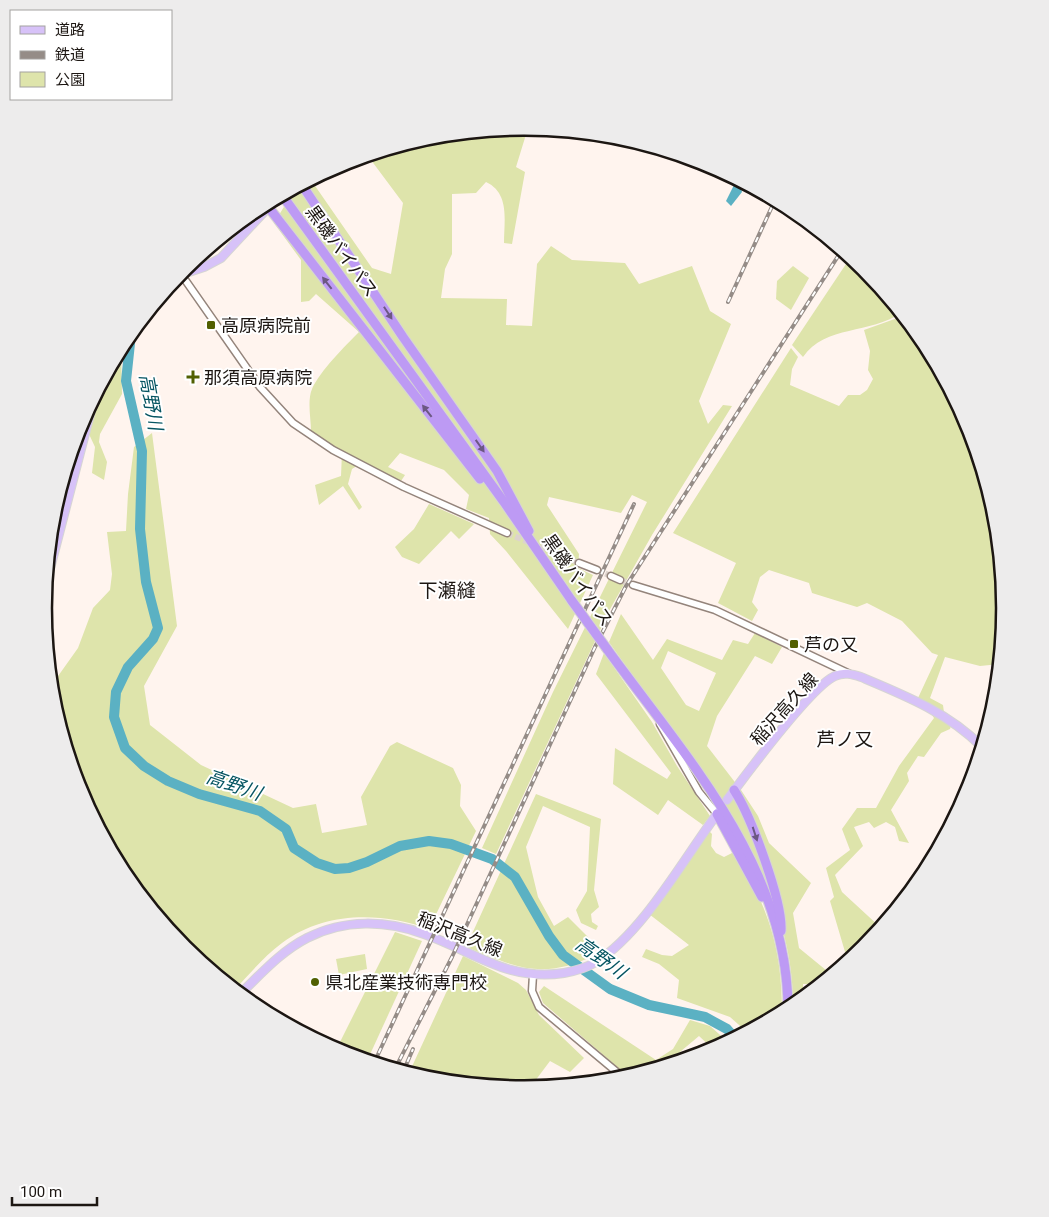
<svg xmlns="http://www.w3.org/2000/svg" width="1049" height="1217" viewBox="0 0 1049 1217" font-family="Roboto,'Noto Sans JP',sans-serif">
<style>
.green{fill:#dee4ab;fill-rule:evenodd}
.water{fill:#5bb1c3}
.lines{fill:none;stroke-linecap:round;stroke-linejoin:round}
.river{stroke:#5bb1c3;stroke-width:10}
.minor-tunnel{stroke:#ddd3cd;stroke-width:6;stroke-dasharray:6 3;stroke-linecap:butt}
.minor-casing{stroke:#94847b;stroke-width:9}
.major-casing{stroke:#d6d5d4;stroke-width:10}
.highway-casing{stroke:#d6d5d4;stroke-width:11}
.minor{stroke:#fff;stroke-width:6}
.major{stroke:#d7c2f8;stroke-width:8}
.highway{stroke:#bd9af4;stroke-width:9}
.rail-casing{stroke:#958c87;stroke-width:4}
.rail{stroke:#fff;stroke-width:2;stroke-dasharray:5.5;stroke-linecap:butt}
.highway-bridge-casing{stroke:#d6d5d4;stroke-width:11;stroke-linecap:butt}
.highway-bridge{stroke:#bd9af4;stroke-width:9}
.oneway{fill:#6c5883}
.poi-dot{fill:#516002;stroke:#fff;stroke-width:2}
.labels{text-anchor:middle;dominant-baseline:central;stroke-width:4;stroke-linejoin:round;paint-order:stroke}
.street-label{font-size:18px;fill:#1c1612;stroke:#fff}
.poi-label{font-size:18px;fill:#1c1612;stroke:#fff;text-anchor:start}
.water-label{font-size:19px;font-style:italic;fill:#065562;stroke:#fff}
.neighbourhood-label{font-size:19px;fill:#1c1612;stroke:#fff}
.rim{fill:none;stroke:#1c1612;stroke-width:2.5}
</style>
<rect width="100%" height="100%" fill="#fff4ee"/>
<!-- green -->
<g class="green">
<path d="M528,128L516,167L525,172L512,244L504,243C504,221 510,193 486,182L476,193L452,194V254L445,269L441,298L507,299L506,325L532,326L537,264L551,246L572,260L625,263L639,284L692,266L710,311L731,324L699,401L708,424L723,405L732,406L652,535L609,611L496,854L482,848L553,692L647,502L632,495L621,513L549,497L547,505L579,554L578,568L593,575L568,629L506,551L490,534L489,518L466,509L469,495L444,470L400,453L388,467L405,475L401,481L363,462L352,469L348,484L362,507L359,510L343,486L319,505L315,485L341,476L342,452L311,431C311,419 307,401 312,389C320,371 345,346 359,332L316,294L309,301L301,302V260L274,223L295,189L311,180L372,268L391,274L403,203L368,156L431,137Z"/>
<path d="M850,258L865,269L901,313C871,334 825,325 803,357L792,345Z"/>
<polygon points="793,266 809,278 791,310 776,299 777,281"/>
<path d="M903,316C970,397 1002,504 1005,608C1006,626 1002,646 1000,664L980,666L945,657L930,698L943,705L945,720L951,726L950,729L941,733L924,757L918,756L907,773L909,781L891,810L909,843L899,841L895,827L886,822L874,828L869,822L854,827L863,846L835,875L842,892L880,927L889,919L864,949L848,962L830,901L834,897L826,868L850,850L842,829L857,808H876L899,766L934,718L922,700L918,698L938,655L932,653L902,621L867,603L857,607L812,593L809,583L769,570L760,577L752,602L758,610L752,621L718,603L736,563L673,533L791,348L798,357L792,369L790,385L839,406L848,395H860L867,390L873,379L868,370L870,351L864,330Z"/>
<polygon points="121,349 122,394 100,434 99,442 107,462 104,480 92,473 95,447 88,432 96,395"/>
<path d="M152,433L177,626L144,686L150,725L201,765L293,808L316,804L322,833L367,825L361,797L390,746L397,742L453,768L461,785L460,806L476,831L429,929C381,912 325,911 282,943C264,956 250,974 235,989L184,948L125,875L80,792L53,702L51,686L78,648L93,608L110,590L112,574L107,532L126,531L128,494L134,447Z"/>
<polygon points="429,504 474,524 459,539 451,531 419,564 402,557 395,547 414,529"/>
<path d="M621,614L653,660L667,639L722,660L733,640L748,644L755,633L782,647L772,664L755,656L717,716L707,746L741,790L758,816L769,843L811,883L793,913L799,948L832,975L815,989L808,984H803L804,998L793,1007C795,869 683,749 609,642ZM668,651L716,673L699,711L686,705L661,668Z"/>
<polygon points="604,653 652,722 677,766 710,816 703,825 668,800 658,815 613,784 615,748 667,779 671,773 596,674"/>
<path d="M536,794L601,819L594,890L599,907L591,914L592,922L598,926L596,930L581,923L576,910L587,891L590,827L543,806L526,847L538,897L554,926L568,917L593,942L589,949L595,955C542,981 516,967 466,947Z"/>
<path d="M708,830L712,834L711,846L716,853L724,857L736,851C768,910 782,946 782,1013L747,1032L730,1017L677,998L679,980L659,964L642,957L646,949L662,955L672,956L689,945L649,914Z"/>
<polygon points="395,932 422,941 367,1061 336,1050"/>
<polygon points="365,954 367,969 339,975 336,959"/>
<polygon points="463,956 518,983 526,990 539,1015 584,1058 570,1072 550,1061 529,1089 524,1089 430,1080 409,1073"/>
<polygon points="544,986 656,1060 673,1049 690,1020 710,1026 728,1042 714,1050 699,1036 662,1067 629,1077 543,1003 539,992"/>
</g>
<!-- water -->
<polygon class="water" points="734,185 741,188 742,192 731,206 726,201"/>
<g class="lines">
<!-- river -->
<polyline class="river" points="131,334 126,381 142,451 140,529 146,582 158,628 153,639 128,667 116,692 114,717 125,748 144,766 168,781 199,794 260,811 286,829 294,848 317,863 335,869 349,868 367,862 400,846 429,841 451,844 492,859 515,877 549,936 563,955 610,989 649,1005 705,1017 727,1029 735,1038"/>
<!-- minor-tunnel -->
<g class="minor-tunnel">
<polyline points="507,533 579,563"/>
<polyline points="597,570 611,576"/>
<polyline points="620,580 633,585"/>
</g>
<!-- minor casing -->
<g class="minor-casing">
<g id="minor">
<polyline points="181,274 260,387 293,423 333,450 404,487 507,533"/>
<polyline points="68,466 76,468"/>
<polyline points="579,563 597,570"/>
<polyline points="611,576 620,580"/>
<polyline points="633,585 715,610 850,674"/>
<polyline points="660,724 699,792 717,814"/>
<polyline points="533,975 532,991 539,1007 624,1078"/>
</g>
</g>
<!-- major casing -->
<g class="major-casing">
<g id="major">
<polyline points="180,275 204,267 221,258 276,199"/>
<polyline points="46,584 94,399"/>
<path d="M727,800C746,775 810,687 835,676C844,672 852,674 861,677C904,695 949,713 982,747"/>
<path d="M240,994C261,974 280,952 307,938C344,919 386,920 424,934C473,951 508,982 564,973C575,971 586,968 596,962C644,932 685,856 720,810"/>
</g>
</g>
<!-- highway casing -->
<g class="highway-casing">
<g id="highway">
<polyline points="302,185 403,337 497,471 529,531"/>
<polyline points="282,195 504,502 572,601"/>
<polyline points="266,204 480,479"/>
<path d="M607,649C687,759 788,867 788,1010"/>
<path d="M734,790C751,816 783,902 781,931"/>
<polyline points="717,814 762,897"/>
</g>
</g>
<!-- minor -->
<use href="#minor" class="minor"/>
<!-- major -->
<use href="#major" class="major"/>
<!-- highway -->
<use href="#highway" class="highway"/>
<!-- rail casing -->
<g class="rail-casing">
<g id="rail">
<polyline points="728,302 775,200"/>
<polyline points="374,1063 634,504"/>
<polyline points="395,1069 452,957 595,647 626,586 842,250"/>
<polyline points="403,1072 413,1049"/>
</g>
</g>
<!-- rail -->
<use href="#rail" class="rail"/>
<!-- highway-bridge casing -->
<g class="highway-bridge-casing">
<polyline id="highway-bridge" points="572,601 607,649"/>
</g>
<!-- highway-bridge -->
<use href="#highway-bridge" class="highway-bridge"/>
</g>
<!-- one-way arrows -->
<defs><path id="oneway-solid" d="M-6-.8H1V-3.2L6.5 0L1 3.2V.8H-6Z" transform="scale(1.25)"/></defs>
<g class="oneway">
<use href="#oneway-solid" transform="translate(327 283) rotate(-128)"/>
<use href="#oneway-solid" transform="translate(388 313) rotate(57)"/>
<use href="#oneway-solid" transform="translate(427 411) rotate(-128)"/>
<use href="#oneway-solid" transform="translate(480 446) rotate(55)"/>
<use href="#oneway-solid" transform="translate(755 834) rotate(72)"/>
</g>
<!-- markers -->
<g class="poi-dot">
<rect x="206" y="320" width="10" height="10" rx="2.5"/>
<path d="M190.5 369.5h5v5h5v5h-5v5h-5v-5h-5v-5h5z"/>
<rect x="789" y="639" width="10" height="10" rx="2.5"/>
<circle cx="315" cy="982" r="5"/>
</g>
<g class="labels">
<!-- street labels -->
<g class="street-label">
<text transform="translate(342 251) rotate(54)">黒磯バイパス</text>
<text transform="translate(578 580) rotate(55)">黒磯バイパス</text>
<text transform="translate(784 709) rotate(-48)">稲沢高久線</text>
<text transform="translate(460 934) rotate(22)">稲沢高久線</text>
</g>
<!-- poi labels -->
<g class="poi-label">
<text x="221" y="325">高原病院前</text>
<text x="204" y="377">那須高原病院</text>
<text x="804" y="644">芦の又</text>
<text x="325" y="982">県北産業技術専門校</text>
</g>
<!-- water labels -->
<g class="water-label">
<text transform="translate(151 402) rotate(80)">高野川</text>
<text transform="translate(234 785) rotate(19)">高野川</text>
<text transform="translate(601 958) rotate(35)">高野川</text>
</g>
<!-- neighbourhood labels -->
<g class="neighbourhood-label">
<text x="447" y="590">下瀬縫</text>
<text x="845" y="739">芦ノ又</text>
</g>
</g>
<!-- crop -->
<path d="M0 0H1049V1217H0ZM52 608a472 472 0 1 1 944 0a472 472 0 1 1-944 0Z" fill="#edecec" fill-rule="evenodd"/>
<path class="rim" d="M52 608a472 472 0 1 1 944 0a472 472 0 1 1-944 0Z"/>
<!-- legend -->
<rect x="10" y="10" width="162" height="90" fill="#ffffff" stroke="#a4a2a0"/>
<rect x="20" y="26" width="25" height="8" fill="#d7c2f8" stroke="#a4a2a0"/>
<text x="55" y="35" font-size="15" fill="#1c1612">道路</text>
<rect x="20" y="51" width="25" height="8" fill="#958c87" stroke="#a4a2a0"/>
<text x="55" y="60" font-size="15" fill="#1c1612">鉄道</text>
<rect x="20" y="72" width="25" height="15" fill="#dee4ab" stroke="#a4a2a0"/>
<text x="55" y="85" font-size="15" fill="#1c1612">公園</text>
<!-- scale -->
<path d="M12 1197v8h85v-8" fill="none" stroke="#1c1612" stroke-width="2.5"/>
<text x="20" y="1197" font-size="15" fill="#1c1612" stroke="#ffffff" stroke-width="4" paint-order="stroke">100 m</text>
</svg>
